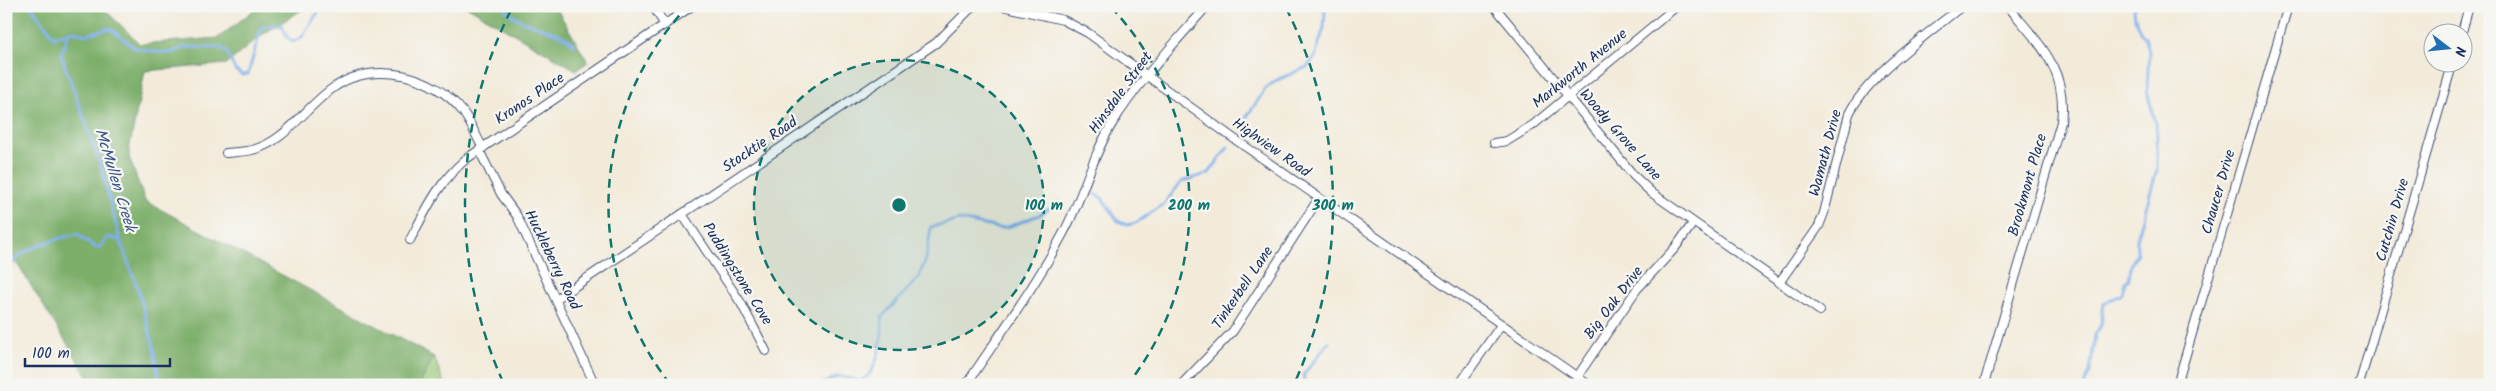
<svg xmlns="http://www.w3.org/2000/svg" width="2496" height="391" viewBox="0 0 2496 391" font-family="Kalam,sans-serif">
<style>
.green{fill:#9ccb7a;stroke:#5c7d6c}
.forest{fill:#7daf6a;stroke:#4c6f64}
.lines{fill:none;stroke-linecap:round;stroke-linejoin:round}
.stream{stroke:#7fafea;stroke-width:3}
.minor-casing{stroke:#3b4b71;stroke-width:10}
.minor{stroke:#fff;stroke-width:8}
.ring{fill:none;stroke:#0f766e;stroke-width:2.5;stroke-dasharray:9 6}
.labels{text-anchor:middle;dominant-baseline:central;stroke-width:4.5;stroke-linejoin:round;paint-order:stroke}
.street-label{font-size:15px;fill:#1b2f5e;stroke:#f6f6f2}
.water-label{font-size:16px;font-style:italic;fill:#395588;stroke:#f6f6f2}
.centre{fill:#0f766e;stroke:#f6f6f2;stroke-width:2.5}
.ring-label{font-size:15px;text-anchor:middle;font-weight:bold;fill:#0f766e;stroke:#f6f6f2;stroke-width:4.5;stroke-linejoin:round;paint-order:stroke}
</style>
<rect width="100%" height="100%" fill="#f6f6f2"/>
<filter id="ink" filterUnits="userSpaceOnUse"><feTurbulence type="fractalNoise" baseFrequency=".02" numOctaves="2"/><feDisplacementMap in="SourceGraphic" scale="10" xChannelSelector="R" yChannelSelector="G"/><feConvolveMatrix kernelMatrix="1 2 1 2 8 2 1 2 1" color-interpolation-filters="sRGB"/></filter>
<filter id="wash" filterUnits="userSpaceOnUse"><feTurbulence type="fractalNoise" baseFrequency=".0096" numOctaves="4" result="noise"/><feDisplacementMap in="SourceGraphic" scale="20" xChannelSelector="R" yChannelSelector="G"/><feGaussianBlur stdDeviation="1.12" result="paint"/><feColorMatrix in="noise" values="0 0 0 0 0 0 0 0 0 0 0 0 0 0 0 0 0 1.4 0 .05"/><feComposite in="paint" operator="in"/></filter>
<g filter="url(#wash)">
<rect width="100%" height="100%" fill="#f3ebda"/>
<!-- green -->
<polygon class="green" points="434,357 445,385 419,385"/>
<!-- forest -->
<g class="forest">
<polygon points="6,6 101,6 140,44 218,38 259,6 308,6 259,37 227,64 145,71 129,150 129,157 145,201 434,357 419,385 93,385 6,246"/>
<polygon points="466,6 555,6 588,62 576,70"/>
</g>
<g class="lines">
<!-- stream -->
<g class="stream">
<polyline points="31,6 54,37 75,31 85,35 110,28 135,48 156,52 170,53 186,47 221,48 227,52 235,70 242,75 248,74 261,29 265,26 282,25 287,37 293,42 302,37 322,6"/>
<path d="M503,6C517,25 542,25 562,36C567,38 571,42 575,45"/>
<polyline points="68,34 61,55 100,163 120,240 138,289 154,348 160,385"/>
<polyline points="1240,127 1266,88 1277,80 1307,67 1315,57 1324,27 1325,11 1321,6"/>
<polyline points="1095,194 1102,198 1118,221 1127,225 1136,223 1164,204 1181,182 1209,173 1228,147"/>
<path d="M6,273C10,267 14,261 18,257C29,247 62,237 77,234L96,248L100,247L108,237L120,240"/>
<path d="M820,385L838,376L860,381C879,374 883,334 882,317L919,277L926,259L931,227L960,220L999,228L1008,227L1039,215L1060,202"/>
<polyline points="1303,385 1304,374 1329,342"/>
<path d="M2084,385L2090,372L2095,335L2101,325L2104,304L2122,294L2125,282L2129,279L2131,265L2137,253V239L2157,170V132L2147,90L2149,51L2145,37C2139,33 2132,14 2135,6"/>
</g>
</g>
</g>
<g filter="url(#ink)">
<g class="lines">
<!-- minor casing -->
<g class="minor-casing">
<g id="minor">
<polyline points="653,6 665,25"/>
<polyline points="1002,6 1063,20 1088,33 1233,138 1589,385"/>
<polyline points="1494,6 1634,176 1652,193 1820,311"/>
<polyline points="2462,32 2469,6"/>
<polyline points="1494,143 1507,141 1533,125 1677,6"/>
<polyline points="479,150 501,194 517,216 595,385"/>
<path d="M226,153C234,152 244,152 252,150C287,142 307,104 336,86C375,60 435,75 463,112C471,123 476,136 483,148"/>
<polyline points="682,214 741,303 766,351"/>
<path d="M410,240C427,208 438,183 466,159L692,6"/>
<path d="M1779,283L1819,226L1824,213L1849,114C1867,76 1928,34 1962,6"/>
<polyline points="556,299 936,43 973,6"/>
<polyline points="1577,377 1637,289 1675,248 1693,223"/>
<path d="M1984,384L2061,122C2068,69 2039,44 2008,6"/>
<path d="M966,385C1000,334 1036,285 1064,232C1083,197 1091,158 1112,124C1138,82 1174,44 1207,6"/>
<polyline points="1181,385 1233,331 1319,198"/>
<polyline points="1459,385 1501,325"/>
<polyline points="2177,385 2288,6"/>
<polyline points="2359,385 2453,62"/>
</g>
</g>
<!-- minor -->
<use href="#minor" class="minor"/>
</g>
</g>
<!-- distance rings -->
<circle cx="899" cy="205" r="145" fill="#0f766e" fill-opacity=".12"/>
<g class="ring">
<circle cx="899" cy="205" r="145"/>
<path d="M670 384A290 290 0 0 1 687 7M1111 7A290 290 0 0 1 1128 384"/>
<path d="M503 382A434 434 0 0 1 512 8M1286 8A434 434 0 0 1 1295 382"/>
</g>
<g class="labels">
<!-- street labels -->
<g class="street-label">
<text transform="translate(1580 69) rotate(-39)">Markworth Avenue</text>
<text transform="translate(1121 93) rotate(-54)">Hinsdale Street</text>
<text transform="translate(530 99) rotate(-34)">Kronos Place</text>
<text transform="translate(1620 135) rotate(49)">Woody Grove Lane</text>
<text transform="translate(760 145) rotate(-34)">Stocktie Road</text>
<text transform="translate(1271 148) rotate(35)">Highview Road</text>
<text transform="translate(1826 153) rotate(-75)">Wamath Drive</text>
<text transform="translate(2028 185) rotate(-74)">Brookmont Place</text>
<text transform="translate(2219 192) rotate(-74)">Chaucer Drive</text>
<text transform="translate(2393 220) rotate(-74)">Cutchin Drive</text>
<text transform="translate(552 260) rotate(64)">Huckleberry Road</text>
<text transform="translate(737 274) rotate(58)">Puddingstone Cove</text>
<text transform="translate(1243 288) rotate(-56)">Tinkerbell Lane</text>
<text transform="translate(1614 303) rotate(-53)">Big Oak Drive</text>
</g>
<!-- water labels -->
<g class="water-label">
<text transform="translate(115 180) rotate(73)">McMullen Creek</text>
</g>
</g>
<circle cx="899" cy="205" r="8" class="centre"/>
<g class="ring-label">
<text x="1044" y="210">100 m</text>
<text x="1189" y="210">200 m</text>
<text x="1333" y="210">300 m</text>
</g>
<!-- margin -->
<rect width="2496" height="391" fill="none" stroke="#f6f6f2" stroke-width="25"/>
<!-- north arrow -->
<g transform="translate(2448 48) rotate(106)"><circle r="24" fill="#f6f6f2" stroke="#9ea6b7"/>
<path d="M0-4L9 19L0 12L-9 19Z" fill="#1f6fb2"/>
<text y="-8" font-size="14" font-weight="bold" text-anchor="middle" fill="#1b2f5e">N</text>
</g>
<!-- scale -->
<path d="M25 358v8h145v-8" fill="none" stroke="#1b2f5e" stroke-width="2.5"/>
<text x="32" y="358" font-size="15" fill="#1b2f5e" stroke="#f6f6f2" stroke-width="4" paint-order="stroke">100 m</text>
</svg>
